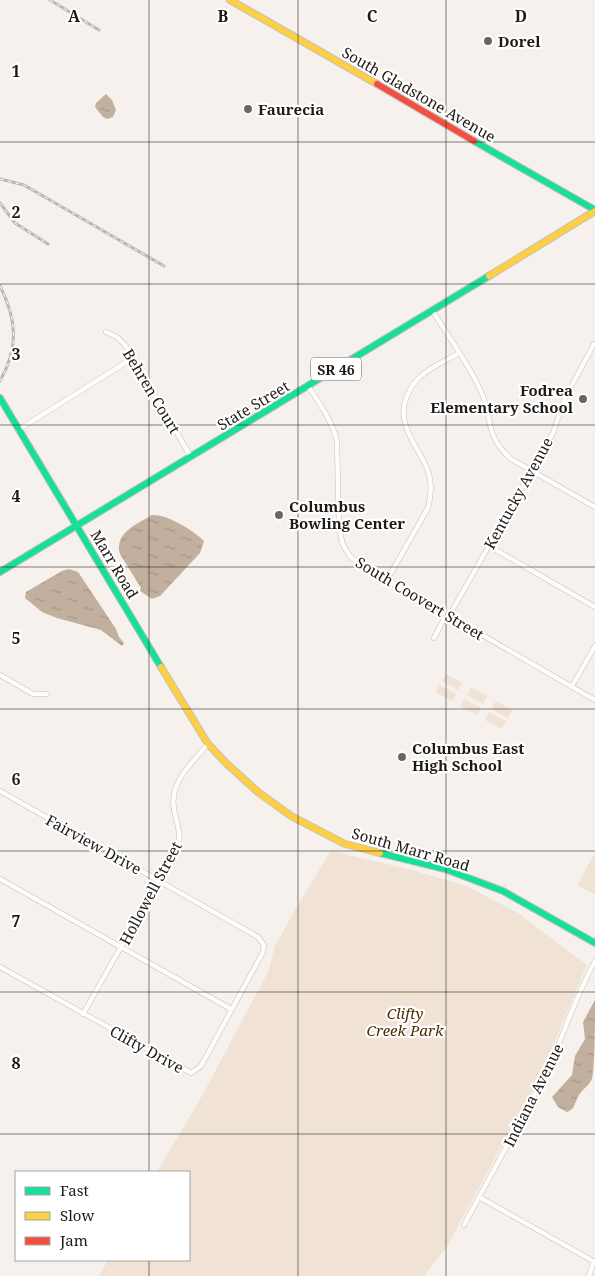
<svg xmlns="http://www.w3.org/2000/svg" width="595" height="1276" viewBox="0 0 595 1276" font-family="'Noto Serif',serif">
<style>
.green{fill:#f0e2d5}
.water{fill:url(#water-ripples)}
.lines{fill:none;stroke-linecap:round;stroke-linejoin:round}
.street-casing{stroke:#c3c0bc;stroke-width:5.5}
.fast-casing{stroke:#c3c0bc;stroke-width:8}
.slow-casing{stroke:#c3c0bc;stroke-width:8}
.jam-casing{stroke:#c3c0bc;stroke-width:8}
.street{stroke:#fefdfc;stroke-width:4.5}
.fast{stroke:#16e098;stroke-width:6}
.slow{stroke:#ffcf43;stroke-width:6}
.jam{stroke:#f24e42;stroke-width:6}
.rail-casing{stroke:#b8b7b6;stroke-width:3}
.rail{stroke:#fff;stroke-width:1;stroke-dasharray:4;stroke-linecap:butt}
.grid{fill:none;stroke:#1d1916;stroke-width:1;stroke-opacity:0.55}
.poi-dot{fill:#696561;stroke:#fff;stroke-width:2}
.labels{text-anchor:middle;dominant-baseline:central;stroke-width:4.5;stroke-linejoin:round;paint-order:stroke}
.shield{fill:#fff;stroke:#615e5c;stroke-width:1}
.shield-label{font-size:14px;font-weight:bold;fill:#1d1916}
.poi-label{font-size:15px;font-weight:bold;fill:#1d1916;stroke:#fff;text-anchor:start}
.street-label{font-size:15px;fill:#1d1916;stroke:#fff}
.park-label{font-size:15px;font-style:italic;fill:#4f2c00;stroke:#fff}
.grid-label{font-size:16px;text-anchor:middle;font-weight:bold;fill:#1d1916;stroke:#fff;stroke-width:4.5;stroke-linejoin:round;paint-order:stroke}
</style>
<defs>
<pattern id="water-ripples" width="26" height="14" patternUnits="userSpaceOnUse" patternTransform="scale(1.25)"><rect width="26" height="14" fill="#c2af9d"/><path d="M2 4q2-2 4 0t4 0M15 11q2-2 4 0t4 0" fill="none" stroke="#a69686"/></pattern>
</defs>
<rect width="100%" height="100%" fill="#f6f1ec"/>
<!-- green -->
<g class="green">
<polygon points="446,674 462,683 458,690 442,681"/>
<polygon points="440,685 456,694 452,701 435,692"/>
<polygon points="471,687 487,696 483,704 467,695"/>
<polygon points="464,699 481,708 477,715 460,706"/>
<polygon points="496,701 512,710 508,718 491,709"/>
<polygon points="489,712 506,721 502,729 485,720"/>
<polygon points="331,851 412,870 466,886 518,913 587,965 540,1076 446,1248 424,1276 99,1276 108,1260 189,1260 189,1172 157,1172 203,1094 269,970 275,946 299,903"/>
<polygon points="595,853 595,895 577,885"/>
</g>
<!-- water -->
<g class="water">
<polygon points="106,94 112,100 116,110 113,117 107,119 103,117 95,107 96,103"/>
<path d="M152,515C167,514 193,530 204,541L200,553L160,596L152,599L140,591L141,588L120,554C114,533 137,524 152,515Z"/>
<polygon points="69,569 78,572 116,629 119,637 124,643 122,646 101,630 57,618 42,612 25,598 26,592 62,571"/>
<path d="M595,1000C595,1017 595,1065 592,1079C589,1086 581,1090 578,1097C574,1104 575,1109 567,1112L558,1107L552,1097L572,1075L575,1056L585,1039L583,1022Z"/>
</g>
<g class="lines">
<!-- street casing -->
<g class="street-casing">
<g id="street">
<path d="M432,310C448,336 466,360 479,387C494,415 482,433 511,459L595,507"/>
<polyline points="106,332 117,337 125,345 191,457"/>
<path d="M308,386C320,404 332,421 337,441L339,529L343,545L350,556L359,564L595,700"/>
<polyline points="18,430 133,358"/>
<polyline points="489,546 595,607"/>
<path d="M387,580L428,508C431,497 432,486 429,474C421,448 394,426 407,396C410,389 414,382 420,377C430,367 446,361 459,353"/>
<polyline points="434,638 444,619 449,616 553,433 565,398 594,344"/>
<polyline points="0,675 33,694 47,694"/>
<polyline points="572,686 595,646"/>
<polyline points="0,791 258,937 264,945 263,952 201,1066 191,1073 0,967"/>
<polyline points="0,879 231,1009"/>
<path d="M83,1014L179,844C181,831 176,821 174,809C169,782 192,763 208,744"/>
<polyline points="479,1197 593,1261"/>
<path d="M464,1225L543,1079C562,1041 574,999 595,961"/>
<polyline points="589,1276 594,1261"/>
</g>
</g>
<!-- fast casing -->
<g class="fast-casing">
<g id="fast">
<polyline points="474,141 595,210"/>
<polyline points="0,398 161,667"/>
<polyline points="0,572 489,276"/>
<polyline points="380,853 445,869 503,891 595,943"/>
</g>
</g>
<!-- slow casing -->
<g class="slow-casing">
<g id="slow">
<polyline points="230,0 377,84"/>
<polyline points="489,276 595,211"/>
<polyline points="161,667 208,744 227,764 258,792 291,816 345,844 380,853"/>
</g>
</g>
<!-- jam casing -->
<g class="jam-casing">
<polyline id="jam" points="377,84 474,141"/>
</g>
<!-- street -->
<use href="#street" class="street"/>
<!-- fast -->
<use href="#fast" class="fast"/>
<!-- slow -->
<use href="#slow" class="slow"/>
<!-- jam -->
<use href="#jam" class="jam"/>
<!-- rail casing -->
<g class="rail-casing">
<g id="rail">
<polyline points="50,0 99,30"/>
<polyline points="0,179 24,185 164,266"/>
<polyline points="0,203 15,223 48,244"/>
<path d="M0,286C17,320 19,347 0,381"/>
</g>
</g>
<!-- rail -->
<use href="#rail" class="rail"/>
</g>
<!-- grid -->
<path class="grid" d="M149,0V1172M298,0V1276M446,0V1276M0,142H595M0,284H595M0,425H595M0,567H595M0,709H595M0,851H595M0,992H595M0,1134H595M149,1260V1276"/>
<!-- markers -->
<g class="poi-dot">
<circle cx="488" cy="41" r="5"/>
<circle cx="248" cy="109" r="5"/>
<circle cx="583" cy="399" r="5"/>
<circle cx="279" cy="515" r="5"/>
<circle cx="402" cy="757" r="5"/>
</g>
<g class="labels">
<!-- shield labels -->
<rect class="shield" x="311" y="357.5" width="50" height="23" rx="4"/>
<g class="shield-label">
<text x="336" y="369">SR 46</text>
</g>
<!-- poi labels -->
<g class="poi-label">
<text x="498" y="41">Dorel</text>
<text x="258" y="109">Faurecia</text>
<text x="573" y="390" text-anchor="end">Fodrea<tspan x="573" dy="17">Elementary School</tspan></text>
<text x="289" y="506">Columbus<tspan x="289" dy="17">Bowling Center</tspan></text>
<text x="412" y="748">Columbus East<tspan x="412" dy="17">High School</tspan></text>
</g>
<!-- street labels -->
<g class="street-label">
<text transform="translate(419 94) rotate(30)">South Gladstone Avenue</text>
<text transform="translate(152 391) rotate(59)">Behren Court</text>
<text transform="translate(253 405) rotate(-31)">State Street</text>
<text transform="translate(518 493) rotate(-61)">Kentucky Avenue</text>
<text transform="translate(115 564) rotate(59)">Marr Road</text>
<text transform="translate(420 598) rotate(31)">South Coovert Street</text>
<text transform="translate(94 844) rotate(29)">Fairview Drive</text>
<text transform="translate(411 849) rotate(16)">South Marr Road</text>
<text transform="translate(150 893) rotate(-62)">Hollowell Street</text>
<text transform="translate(147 1049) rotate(29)">Clifty Drive</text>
<text transform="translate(533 1095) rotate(-63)">Indiana Avenue</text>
</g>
<!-- park labels -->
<g class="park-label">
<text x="405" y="1013">Clifty<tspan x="405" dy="17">Creek Park</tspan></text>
</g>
</g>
<g class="grid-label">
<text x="74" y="22">A</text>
<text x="223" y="22">B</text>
<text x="372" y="22">C</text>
<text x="521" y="22">D</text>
<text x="16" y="77">1</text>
<text x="16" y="218">2</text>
<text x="16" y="360">3</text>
<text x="16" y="502">4</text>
<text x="16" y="644">5</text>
<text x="16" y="785">6</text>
<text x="16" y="927">7</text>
<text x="16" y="1069">8</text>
</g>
<!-- legend -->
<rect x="15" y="1171" width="175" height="90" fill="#ffffff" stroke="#a5a3a2"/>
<rect x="25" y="1187" width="25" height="8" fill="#16e098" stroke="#a5a3a2"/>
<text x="60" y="1196" font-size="15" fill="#1d1916">Fast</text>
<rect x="25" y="1212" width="25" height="8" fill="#ffcf43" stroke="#a5a3a2"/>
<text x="60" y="1221" font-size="15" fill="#1d1916">Slow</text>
<rect x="25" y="1237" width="25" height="8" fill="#f24e42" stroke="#a5a3a2"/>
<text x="60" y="1246" font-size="15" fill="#1d1916">Jam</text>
</svg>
